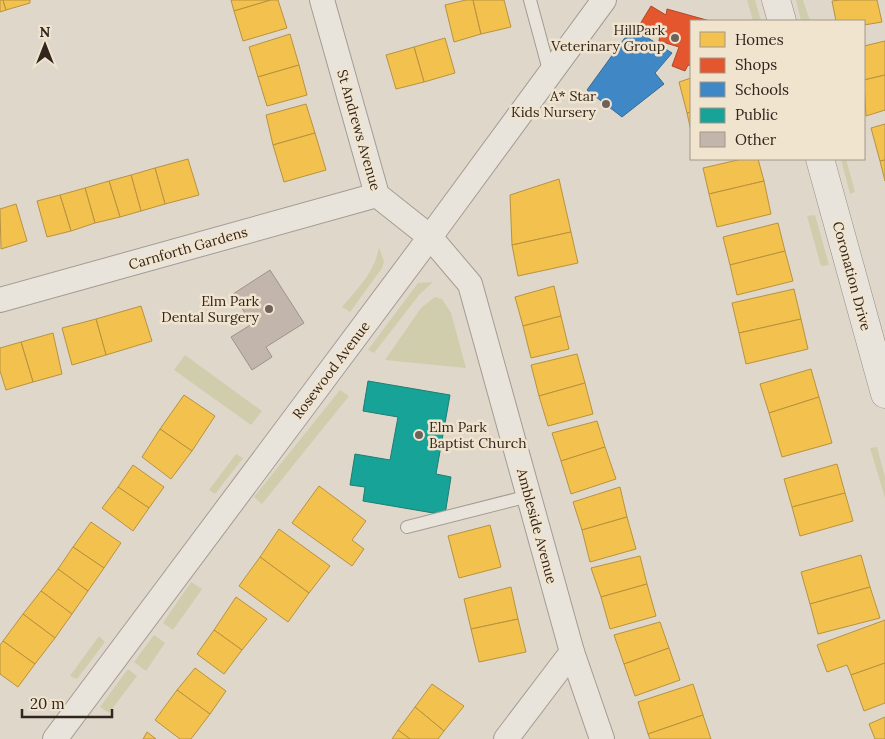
<svg xmlns="http://www.w3.org/2000/svg" width="885" height="739" viewBox="0 0 885 739" font-family="Lora,serif">
<style>
.green{fill:#d0cdad}
.homes{fill:#f2c14e;stroke:#b8923f}
.shops{fill:#e4572e;stroke:#ae4829}
.schools{fill:#3f88c5;stroke:#3b6a93}
.public{fill:#17a398;stroke:#1f7d73}
.building{fill:#c2b5ab;stroke:#9e938a}
.lines{fill:none;stroke-linecap:round;stroke-linejoin:round}
.lane-casing{stroke:#a49c93;stroke-width:14}
.street-casing{stroke:#a49c93;stroke-width:26}
.secondary-casing{stroke:#948c83;stroke-width:29}
.lane{stroke:#e8e3db;stroke-width:12}
.street{stroke:#e8e3db;stroke-width:24}
.secondary{stroke:#e8e3db;stroke-width:28}
.poi-dot{fill:#6e635a;stroke:#f0e4cf;stroke-width:2}
.labels{text-anchor:middle;dominant-baseline:central;stroke-width:5;stroke-linejoin:round;paint-order:stroke}
.poi-label{font-size:14px;fill:#31251d;stroke:#f0e4cf;text-anchor:end}
.street-label{font-size:14px;fill:#31251d;stroke:#f0e4cf}
</style>
<rect width="100%" height="100%" fill="#dfd7ca"/>
<!-- green -->
<g class="green">
<polygon points="747,0 755,0 761,21 753,21"/>
<polygon points="796,0 803,0 810,21 801,21"/>
<polygon points="841,159 846,159 855,192 850,194"/>
<polygon points="815,215 829,265 821,266 807,216"/>
<path d="M379,247L384,262L382,268L350,312L342,307C358,288 375,272 379,247Z"/>
<polygon points="433,282 419,295 374,353 368,350 418,283"/>
<polygon points="435,297 442,299 451,313 466,368 385,360 421,308"/>
<polygon points="185,355 262,411 251,425 174,370"/>
<polygon points="340,390 349,396 262,504 254,497"/>
<polygon points="877,447 885,477 885,498 870,448"/>
<polygon points="236,454 243,458 215,494 209,490"/>
<polygon points="191,582 202,589 173,630 163,623"/>
<polygon points="154,635 165,643 146,671 134,662"/>
<polygon points="99,636 105,642 77,679 70,676"/>
<polygon points="128,669 137,676 109,713 100,707"/>
</g>
<!-- homes -->
<g class="homes">
<polygon points="0,0 3,0 6,10 0,12"/>
<polygon points="3,0 30,0 30,3 6,10"/>
<polygon points="231,0 271,0 234,11"/>
<polygon points="271,0 278,0 287,28 243,41 234,11"/>
<polygon points="466,0 473,0 481,34 454,42 445,5"/>
<polygon points="473,0 504,0 511,27 481,34"/>
<polygon points="840,0 877,0 882,22 864,25 864,21 836,21 832,1"/>
<polygon points="290,34 299,65 258,77 249,47"/>
<polygon points="445,38 455,73 424,82 414,47"/>
<polygon points="885,41 885,75 864,80 864,46"/>
<polygon points="414,47 424,82 396,89 386,55"/>
<polygon points="299,65 307,95 267,106 258,77"/>
<polygon points="885,75 885,110 866,116 864,80"/>
<polygon points="691,78 691,112 687,113 679,82"/>
<polygon points="306,104 315,133 273,145 266,115"/>
<polygon points="691,112 691,131 687,113"/>
<polygon points="885,124 885,160 880,161 871,128"/>
<polygon points="315,133 326,170 284,182 273,145"/>
<polygon points="188,159 199,195 165,204 155,168"/>
<polygon points="742,159 758,159 764,181 709,194 703,168"/>
<polygon points="885,160 885,181 880,161"/>
<polygon points="155,168 165,204 141,211 131,175"/>
<polygon points="131,175 141,211 120,217 109,181"/>
<polygon points="559,179 571,232 512,245 510,195"/>
<polygon points="109,181 120,217 95,223 85,188"/>
<polygon points="764,181 771,214 717,227 709,194"/>
<polygon points="85,188 95,223 71,231 60,195"/>
<polygon points="60,195 71,231 47,237 37,201"/>
<polygon points="16,204 27,241 1,249 0,209"/>
<polygon points="778,223 785,251 730,265 723,237"/>
<polygon points="571,232 578,263 518,276 512,245"/>
<polygon points="785,251 793,281 737,295 730,265"/>
<polygon points="554,286 561,316 523,326 515,297"/>
<polygon points="794,289 801,319 739,333 732,303"/>
<polygon points="141,306 152,341 106,355 96,319"/>
<polygon points="561,316 569,349 531,358 523,326"/>
<polygon points="96,319 106,355 72,365 62,328"/>
<polygon points="801,319 808,349 746,364 739,333"/>
<polygon points="53,333 62,374 33,382 21,342"/>
<polygon points="21,342 33,382 6,390 0,371 0,348"/>
<polygon points="577,354 585,383 539,396 531,365"/>
<polygon points="811,369 819,397 769,413 760,384"/>
<polygon points="585,383 593,414 548,426 539,396"/>
<polygon points="184,395 215,416 192,451 160,429"/>
<polygon points="819,397 832,443 782,457 769,413"/>
<polygon points="597,421 605,447 561,461 552,433"/>
<polygon points="160,429 192,451 171,479 142,457"/>
<polygon points="605,447 616,479 571,494 561,461"/>
<polygon points="837,464 845,493 792,507 784,479"/>
<polygon points="133,465 164,487 149,508 118,487"/>
<polygon points="319,486 366,521 352,540 364,549 352,566 292,523"/>
<polygon points="118,487 149,508 133,531 102,508"/>
<polygon points="620,487 627,517 582,530 573,502"/>
<polygon points="845,493 853,521 800,536 792,507"/>
<polygon points="627,517 636,549 590,562 582,530"/>
<polygon points="91,522 121,543 104,568 73,547"/>
<polygon points="490,525 501,567 459,578 448,536"/>
<polygon points="279,529 330,566 309,593 260,557"/>
<polygon points="73,547 104,568 88,591 58,569"/>
<polygon points="861,555 870,587 810,604 801,572"/>
<polygon points="640,556 647,584 601,597 591,568"/>
<polygon points="260,557 309,593 288,622 239,586"/>
<polygon points="58,569 88,591 72,614 41,591"/>
<polygon points="647,584 656,616 610,629 601,597"/>
<polygon points="511,587 518,619 471,629 464,599"/>
<polygon points="870,587 880,618 818,634 810,604"/>
<polygon points="41,591 72,614 55,638 23,614"/>
<polygon points="236,597 267,619 242,650 214,630"/>
<polygon points="23,614 55,638 35,664 3,641"/>
<polygon points="518,619 526,652 479,662 471,629"/>
<polygon points="885,620 885,663 851,675 847,665 827,672 817,645"/>
<polygon points="660,622 669,648 624,664 614,635"/>
<polygon points="214,630 242,650 224,674 197,654"/>
<polygon points="3,641 35,664 18,687 0,674 0,645"/>
<polygon points="669,648 680,680 635,696 624,664"/>
<polygon points="885,663 885,703 864,711 851,675"/>
<polygon points="195,668 226,691 210,714 177,690"/>
<polygon points="432,684 464,706 444,731 415,707"/>
<polygon points="693,684 703,715 648,734 638,702"/>
<polygon points="177,690 210,714 191,739 180,739 155,720"/>
<polygon points="415,707 444,731 438,739 410,739 398,730"/>
<polygon points="703,715 711,739 650,739 648,734"/>
<polygon points="885,717 885,739 875,739 869,724"/>
<polygon points="398,730 410,739 392,739"/>
<polygon points="147,732 156,739 143,739"/>
</g>
<!-- shops -->
<polygon class="shops" points="651,6 666,15 667,9 710,21 691,21 691,66 688,65 685,71 672,66 679,47 659,41 660,35 640,24"/>
<!-- schools -->
<polygon class="schools" points="632,28 672,53 655,73 664,84 622,117 587,90"/>
<!-- public -->
<polygon class="public" points="368,381 450,395 436,474 451,477 445,515 363,501 365,487 350,485 355,454 390,460 398,417 363,411"/>
<!-- building -->
<polygon class="building" points="270,270 304,323 266,347 272,357 252,370 231,337 252,324 233,294"/>
<g class="lines">
<!-- lane casing -->
<g class="lane-casing">
<g id="lane">
<polyline points="530,0 550,74"/>
<polyline points="407,527 529,496"/>
</g>
</g>
<!-- street casing -->
<g class="street-casing">
<g id="street">
<polyline points="322,0 377,195 430,237 470,284 572,652 602,739"/>
<polyline points="0,300 377,195"/>
<polyline points="55,739 430,237 604,0"/>
<polyline points="506,739 572,652"/>
</g>
</g>
<!-- secondary casing -->
<g class="secondary-casing">
<g id="secondary">
<polyline points="776,0 782,21"/>
<polyline points="820,159 885,394"/>
</g>
</g>
<!-- lane -->
<use href="#lane" class="lane"/>
<!-- street -->
<use href="#street" class="street"/>
<!-- secondary -->
<use href="#secondary" class="secondary"/>
</g>
<!-- markers -->
<g class="poi-dot">
<circle cx="675" cy="38" r="5"/>
<circle cx="606" cy="104" r="5"/>
<circle cx="269" cy="309" r="5"/>
<circle cx="419" cy="435" r="5"/>
</g>
<g class="labels">
<!-- poi labels -->
<g class="poi-label">
<text x="665" y="30">HillPark<tspan x="665" dy="16">Veterinary Group</tspan></text>
<text x="596" y="96">A* Star<tspan x="596" dy="16">Kids Nursery</tspan></text>
<text x="259" y="301">Elm Park<tspan x="259" dy="16">Dental Surgery</tspan></text>
<text x="429" y="427" text-anchor="start">Elm Park<tspan x="429" dy="16">Baptist Church</tspan></text>
</g>
<!-- street labels -->
<g class="street-label">
<text transform="translate(359 130) rotate(74)">St Andrews Avenue</text>
<text transform="translate(188 248) rotate(-16)">Carnforth Gardens</text>
<text transform="translate(852 276) rotate(75)">Coronation Drive</text>
<text transform="translate(331 370) rotate(-53)">Rosewood Avenue</text>
<text transform="translate(537 526) rotate(75)">Ambleside Avenue</text>
</g>
</g>
<!-- legend -->
<rect x="690" y="20" width="175" height="140" fill="#f0e4cf" stroke="#a49888"/>
<rect x="700" y="32" width="25" height="15" fill="#f2c14e" stroke="#a49888"/>
<text x="735" y="45" font-size="15" fill="#31251d">Homes</text>
<rect x="700" y="58" width="25" height="15" fill="#e4572e" stroke="#a49888"/>
<text x="735" y="70" font-size="15" fill="#31251d">Shops</text>
<rect x="700" y="82" width="25" height="15" fill="#3f88c5" stroke="#a49888"/>
<text x="735" y="95" font-size="15" fill="#31251d">Schools</text>
<rect x="700" y="108" width="25" height="15" fill="#17a398" stroke="#a49888"/>
<text x="735" y="120" font-size="15" fill="#31251d">Public</text>
<rect x="700" y="132" width="25" height="15" fill="#c2b5ab" stroke="#a49888"/>
<text x="735" y="145" font-size="15" fill="#31251d">Other</text>
<!-- north arrow -->
<g transform="translate(45 45)" stroke="#f0e4cf" stroke-width="4" paint-order="stroke">
<path d="M0-4L9 19L0 12L-9 19Z" fill="#31251d"/>
<text y="-8" font-size="14" font-weight="bold" text-anchor="middle" fill="#31251d">N</text>
</g>
<!-- scale -->
<path d="M22 709v8h90v-8" fill="none" stroke="#31251d" stroke-width="2.5"/>
<text x="30" y="709" font-size="15" fill="#31251d" stroke="#f0e4cf" stroke-width="4" paint-order="stroke">20 m</text>
</svg>
